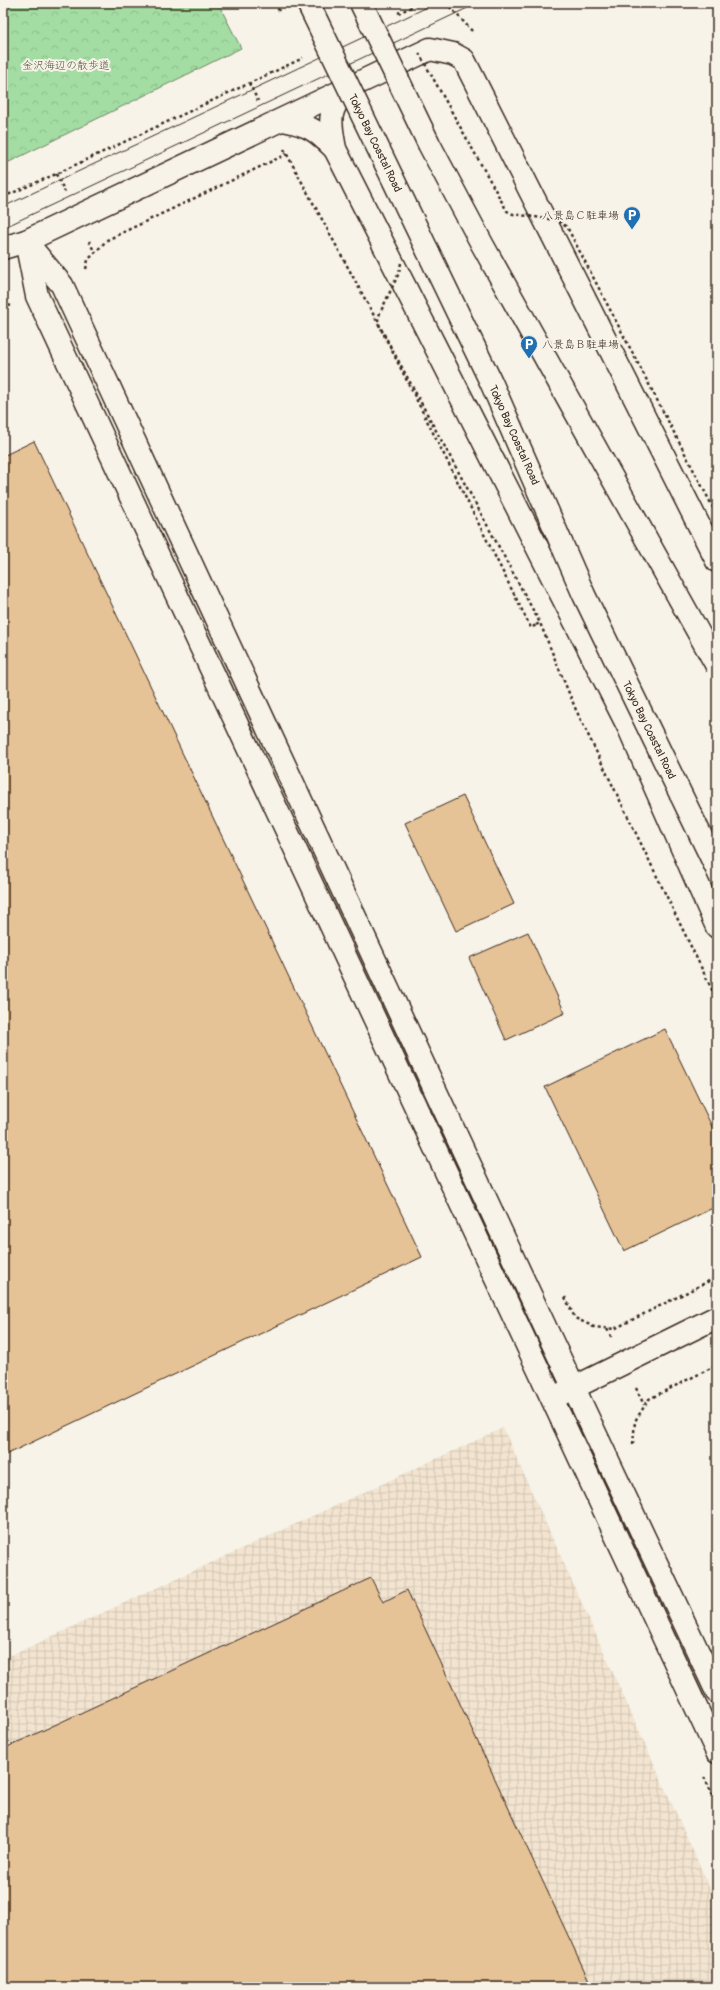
<svg xmlns="http://www.w3.org/2000/svg" width="720" height="1990" viewBox="0 0 720 1990" font-family="Pangolin,'Klee One',sans-serif">
<style>
.industrial{fill:url(#industrial-grid)}
.park{fill:url(#park-crowns);stroke:#6f8460}
.building{fill:#e6c297;stroke:#3b2a1e}
.lines{fill:none;stroke-linecap:round;stroke-linejoin:round}
.minor-casing{stroke:#3b2a1e;stroke-width:25}
.path{stroke:#3b2a1e;stroke-width:2.5;stroke-dasharray:3 3;stroke-linecap:butt}
.minor{stroke:#f7f3e8;stroke-width:22}
.tram{stroke:#3b2a1e;stroke-width:1}
.highway-bridge-casing{stroke:#3b2a1e;stroke-width:25;stroke-linecap:butt}
.path-bridge{stroke:#3b2a1e;stroke-width:2.5;stroke-dasharray:3 3;stroke-linecap:butt}
.highway-bridge{stroke:#f7f3e8;stroke-width:22}
.labels{text-anchor:middle;dominant-baseline:central;stroke-width:4;stroke-linejoin:round;paint-order:stroke}
.park-label{font-size:11px;fill:#55573f;stroke:#f7f3e8}
.street-label{font-size:11px;fill:#3b2a1e;stroke:#f7f3e8}
.poi-label{font-size:11px;fill:#3b2a1e;stroke:#f7f3e8;text-anchor:end}
</style>
<defs>
<pattern id="industrial-grid" width="8" height="8" patternUnits="userSpaceOnUse"><rect width="8" height="8" fill="#f2e4d0"/><path d="M0 4h8M4 0v8" fill="none" stroke="#d0c4b2"/></pattern>
<pattern id="park-crowns" width="20" height="18" patternUnits="userSpaceOnUse"><rect width="20" height="18" fill="#a3dda3"/><path d="M2 6a3 3 0 1 1 6 0M12 15a3 3 0 1 1 6 0" fill="none" stroke="#8dbe8c"/></pattern>
</defs>
<rect width="100%" height="100%" fill="#f7f3e8"/>
<filter id="ink" filterUnits="userSpaceOnUse"><feTurbulence type="fractalNoise" baseFrequency=".025" numOctaves="2"/><feDisplacementMap in="SourceGraphic" scale="8" xChannelSelector="R" yChannelSelector="G"/><feConvolveMatrix kernelMatrix="1 2 1 2 8 2 1 2 1" color-interpolation-filters="sRGB"/></filter>
<g filter="url(#ink)">
<!-- industrial -->
<polygon class="industrial" points="503,1428 717,1904 717,1987 3,1987 3,1659"/>
<!-- park -->
<polygon class="park" points="3,3 218,3 241,48 3,165"/>
<!-- building -->
<g class="building">
<polygon points="34,441 422,1257 3,1456 3,456"/>
<polygon points="463,796 514,904 456,931 405,823"/>
<polygon points="528,932 565,1013 506,1040 469,958"/>
<polygon points="665,1029 717,1137 717,1206 624,1251 545,1087"/>
<polygon points="371,1578 383,1602 407,1590 592,1987 3,1987 3,1749"/>
</g>
<g class="lines">
<!-- minor casing -->
<g class="minor-casing">
<g id="minor">
<path d="M346,89C327,113 330,120 335,149L628,726L717,927"/>
<path d="M283,120C310,125 317,131 335,149"/>
<polyline points="26,241 37,296 717,1752"/>
<polyline points="28,244 62,285 547,1331 717,1692"/>
<polyline points="3,248 26,241 430,49 453,54 464,60 717,561"/>
<polyline points="561,1394 717,1317"/>
</g>
</g>
<!-- path -->
<g class="path">
<polyline points="398,13 418,4 449,6 473,32"/>
<polyline points="249,83 258,101"/>
<polyline points="284,149 540,623 576,710 717,1000"/>
<polyline points="56,174 65,192"/>
<polyline points="3,197 56,174 303,58"/>
<polyline points="89,241 95,253"/>
<polyline points="86,269 88,260 107,240 287,154"/>
<polyline points="3,303 11,306"/>
<polyline points="536,625 540,623"/>
<polyline points="565,1297 575,1318 594,1327 614,1329 717,1277"/>
<polyline points="607,1329 612,1338"/>
<polyline points="636,1388 644,1405"/>
<polyline points="633,1444 635,1421 649,1399 717,1365"/>
<polyline points="704,1777 717,1804"/>
</g>
<!-- minor -->
<use href="#minor" class="minor"/>
<!-- tram -->
<g class="tram">
<polyline points="3,207 436,3"/>
<polyline points="3,228 478,3"/>
</g>
<!-- highway-bridge casing -->
<g class="highway-bridge-casing">
<g id="highway-bridge">
<polyline points="308,3 491,382 584,595 717,869"/>
<polyline points="361,3 429,144 482,244 717,666"/>
</g>
</g>
<!-- path-bridge -->
<g class="path-bridge">
<polyline points="275,3 280,13"/>
<polyline points="419,53 507,211 513,214 556,220 567,227 717,515"/>
<polyline points="401,263 399,273 380,313 378,320 380,327 531,628 536,625"/>
</g>
<!-- highway-bridge -->
<use href="#highway-bridge" class="highway-bridge"/>
</g>
</g>
<!-- icons -->
<defs>
<g id="parking-pin" transform="scale(0.9)"><path d="M0 17L-7.5 6A9.5 9.5 0 1 1 7.5 6Z" fill="#1f6fb2" stroke="#f7f3e8"/><path d="M-3.5-5.5H1a3.5 3.5 0 0 1 0 7H-1V5.5H-3.5ZM-1-3.4V-.6H.8a1.4 1.4 0 0 0 0-2.8Z" fill="#fff"/></g>
</defs>
<g fill-rule="evenodd">
<use href="#parking-pin" x="632" y="215"/>
<use href="#parking-pin" x="529" y="344"/>
</g>
<g class="labels">
<!-- park labels -->
<g class="park-label">
<text x="66" y="65">金沢海辺の散歩道</text>
</g>
<!-- street labels -->
<g class="street-label">
<text transform="translate(375 143) rotate(64)">Tokyo Bay Coastal Road</text>
<text transform="translate(514 435) rotate(66)">Tokyo Bay Coastal Road</text>
<text transform="translate(649 730) rotate(64)">Tokyo Bay Coastal Road</text>
</g>
<!-- poi labels -->
<g class="poi-label">
<text x="619" y="215">八景島Ｃ駐車場</text>
<text x="542" y="344" text-anchor="start">八景島Ｂ駐車場</text>
</g>
</g>
<!-- margin -->
<rect width="720" height="1990" fill="none" stroke="#f7f3e8" stroke-width="16"/>
<rect x="8" y="8" width="704" height="1974" fill="none" stroke="#3b2a1e" stroke-width="1.5" filter="url(#ink)"/>
</svg>
